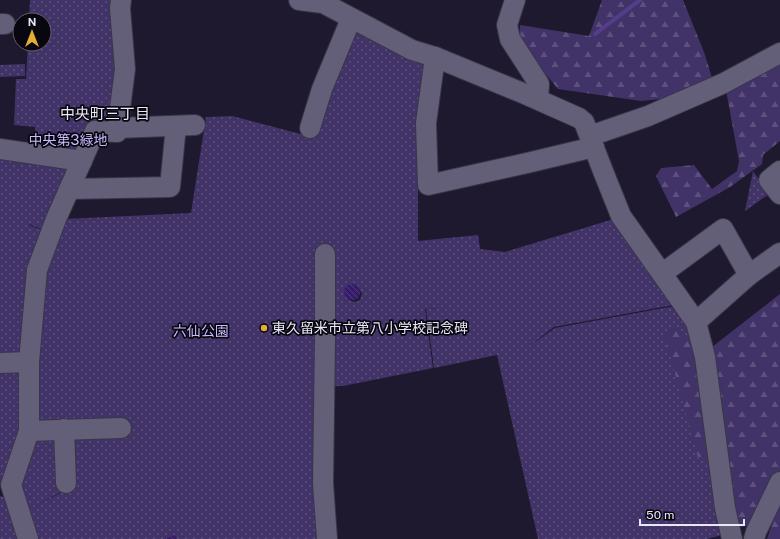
<svg xmlns="http://www.w3.org/2000/svg" width="780" height="539" viewBox="0 0 780 539" font-family="'Public Sans','Noto Sans JP',sans-serif">
<style>
.grass{fill:url(#grass-dots)}
.forest{fill:url(#forest-firs)}
.shadow{fill:#0007}
.lines{fill:none;stroke-linecap:round;stroke-linejoin:round}
.stream{stroke:#553d8c;stroke-width:4}
.building{fill:url(#building-back-hatch)}
.minor-casing{stroke:#3a3647;stroke-width:22}
.minor{stroke:#645f79;stroke-width:20}
.poi-dot{fill:#e2af34;stroke:#08060f;stroke-width:1.5}
.labels{text-anchor:middle;dominant-baseline:central;stroke-width:3.5;stroke-linejoin:round;paint-order:stroke}
.park-label{font-size:14px;fill:#c9bafd;stroke:#08060f}
.poi-label{font-size:14px;fill:#e9e6f6;stroke:#08060f;text-anchor:start}
.neighbourhood-label{font-size:15px;fill:#e9e6f6;stroke:#08060f}
</style>
<defs>
<pattern id="grass-dots" width="8" height="8" patternUnits="userSpaceOnUse"><rect width="8" height="8" fill="#413367"/><path d="M2 2h.1M6 6h.1" fill="none" stroke="#5c517d" stroke-width="1.8" stroke-linecap="round"/></pattern>
<pattern id="forest-firs" width="22" height="20" patternUnits="userSpaceOnUse"><rect width="22" height="20" fill="#413367"/><path d="M5 1l3.5 6h-7zM16 11l3.5 6h-7z" fill="#5c517d"/></pattern>
<pattern id="building-back-hatch" width="6" height="6" patternUnits="userSpaceOnUse"><rect width="6" height="6" fill="#371c69"/><path d="M-1 5l2 2M0 0l6 6M5-1l2 2" fill="none" stroke="#543d7f"/></pattern>
</defs>
<rect width="100%" height="100%" fill="#1e192e"/>
<!-- grass -->
<g class="grass">
<polygon points="30,0 117,0 114,126 77,157 35,150 35,127 14,125 16,79 26,79 28,44 44,44 44,20 29,20"/>
<polygon points="355,28 421,59 425,65 418,128 418,241 478,235 480,249 505,252 617,218 679,304 554,327 528,347 555,328 680,305 690,326 722,535 707,539 538,539 497,355 434,368 426,309 464,306 425,309 433,368 343,386 329,386 321,539 34,539 16,485 31,443 38,438 56,437 63,491 31,508 74,486 71,439 39,424 35,421 42,284 66,219 191,213 206,117 232,116 312,137"/>
<polygon points="25,64 25,76 0,77 0,65"/>
<polygon points="0,152 70,165 45,231 29,224 30,202 16,201 30,202 29,225 44,231 23,350 16,356 0,358"/>
<polygon points="753,171 769,194 745,211"/>
<polygon points="18,369 23,374 23,428 3,481 0,483 0,370"/>
<polygon points="0,496 8,498 20,539 0,539"/>
</g>
<!-- forest -->
<g class="forest">
<polygon points="602,0 683,0 704,52 713,81 671,100 661,99 641,101 558,89 519,42 520,25 589,36"/>
<polygon points="780,62 780,141 763,155 762,164 730,187 676,217 656,176 661,168 694,165 712,189 737,171 739,161 726,90"/>
<polygon points="780,294 780,539 767,539 772,524 736,527 723,467 698,458 664,334 675,327 694,347 712,347"/>
</g>
<!-- shadow -->
<polygon class="shadow" points="350,285 357,287 360,290 362,294 360,300 356,302 351,301 348,298 345,292 346,288"/>
<g class="lines">
<!-- stream -->
<polyline class="stream" points="595,34 640,0"/>
</g>
<!-- building -->
<g class="building">
<circle cx="352" cy="292" r="8"/>
<polygon points="175,535 177,539 164,539"/>
</g>
<g class="lines">
<!-- minor casing -->
<g class="minor-casing">
<g id="minor">
<polyline points="299,0 323,3 412,50 435,57 525,94 579,118 584,122 603,171 621,216 696,322 705,357 725,508 732,539"/>
<polyline points="515,0 507,25 510,39 539,84 538,99"/>
<polyline points="0,24 5,24"/>
<polyline points="435,57 426,123 428,185 527,163 594,147"/>
<polyline points="117,128 195,125"/>
<polyline points="310,128 322,89 351,19"/>
<polyline points="590,136 648,116 724,83 780,53"/>
<polyline points="0,149 82,161"/>
<polyline points="780,171 769,180 780,194"/>
<polyline points="69,189 170,187 176,126"/>
<polyline points="325,254 325,339 323,483 327,539"/>
<polyline points="663,273 723,229 749,275"/>
<polyline points="696,322 749,275 780,253"/>
<polyline points="0,363 29,362"/>
<polyline points="64,429 66,483"/>
<polyline points="29,431 121,428"/>
<polyline points="28,539 11,485 29,431 29,362 37,270 56,219 95,131 117,132 125,69 120,8 121,0"/>
<polyline points="754,539 756,532 780,482"/>
</g>
</g>
<!-- minor -->
<use href="#minor" class="minor"/>
</g>
<!-- markers -->
<circle class="poi-dot" cx="264" cy="328" r="4"/>
<g class="labels">
<!-- park labels -->
<g class="park-label">
<text x="68" y="140">中央第3緑地</text>
<text x="201" y="331">六仙公園</text>
</g>
<!-- poi labels -->
<g class="poi-label">
<text x="272" y="328">東久留米市立第八小学校記念碑</text>
</g>
<!-- neighbourhood labels -->
<g class="neighbourhood-label">
<text x="105" y="113">中央町三丁目</text>
</g>
</g>
<!-- north arrow -->
<g transform="translate(32 32)"><circle r="19" fill="#08060f" stroke="#62606b"/>
<path d="M0-3L7 15L0 10L-7 15Z" fill="#e2af34"/>
<text y="-6" font-size="11" font-weight="bold" text-anchor="middle" fill="#e9e6f6">N</text>
</g>
<!-- scale -->
<path d="M640 519v6h104v-6" fill="none" stroke="#e9e6f6" stroke-width="2"/>
<text x="646" y="519" font-size="12" fill="#e9e6f6" stroke="#08060f" stroke-width="3" paint-order="stroke">50 m</text>
</svg>
